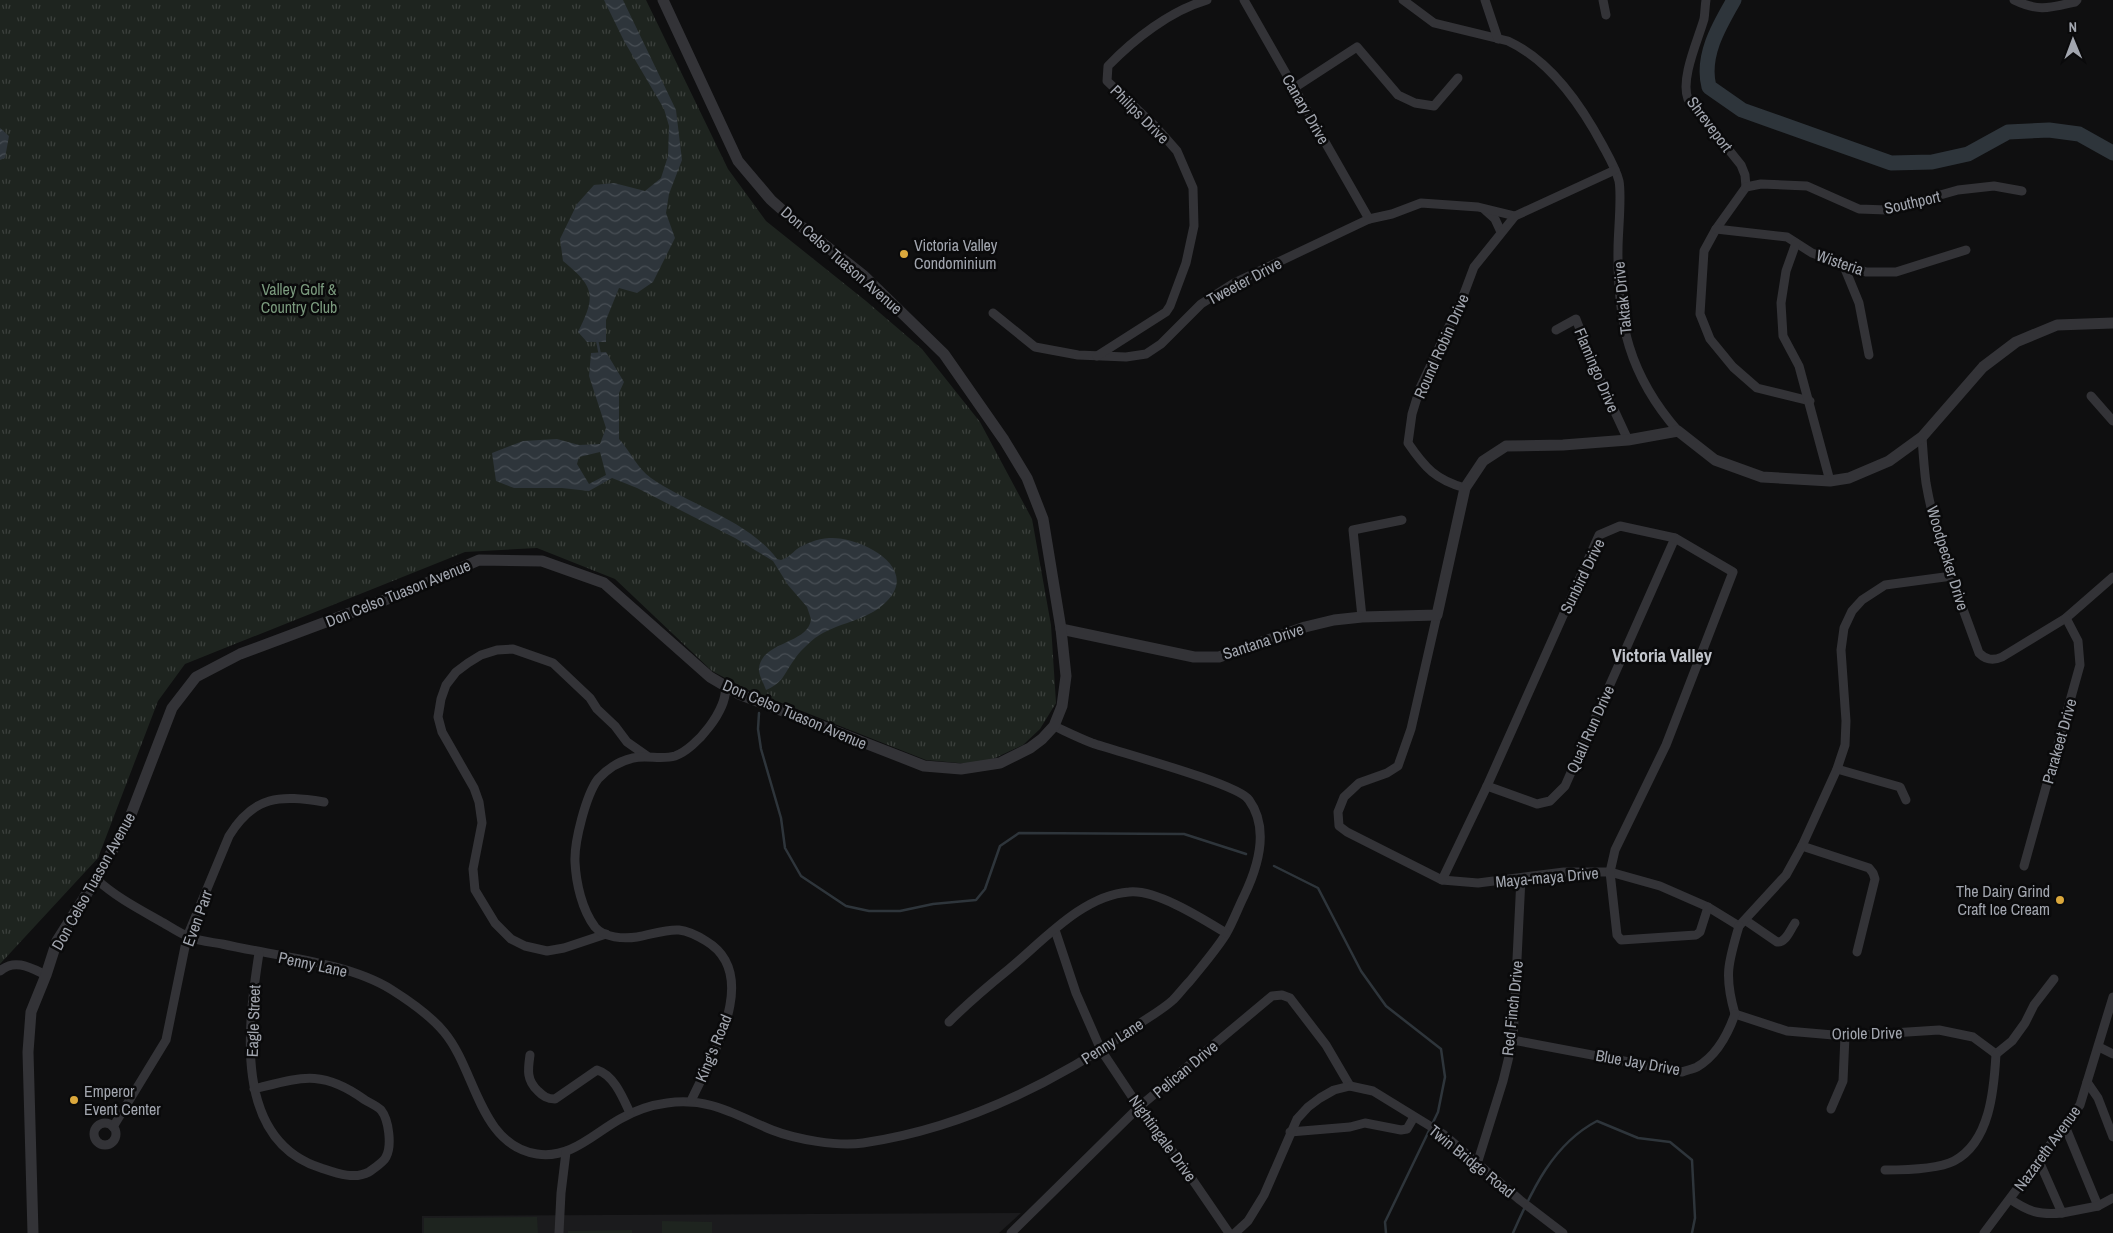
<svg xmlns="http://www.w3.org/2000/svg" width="2113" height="1233" viewBox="0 0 2113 1233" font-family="'Archivo Narrow',sans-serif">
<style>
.built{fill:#1b1b1d}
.park{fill:url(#park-tufts)}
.pitch{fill:#1e241f}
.water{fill:url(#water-waves);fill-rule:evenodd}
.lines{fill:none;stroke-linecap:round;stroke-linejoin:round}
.stream{stroke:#2e353b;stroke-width:2.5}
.river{stroke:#2e353b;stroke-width:15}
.minor{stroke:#333337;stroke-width:9}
.tertiary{stroke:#333337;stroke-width:11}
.poi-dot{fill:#dba83c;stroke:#0a0a0b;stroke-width:2}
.labels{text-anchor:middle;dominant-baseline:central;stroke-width:5;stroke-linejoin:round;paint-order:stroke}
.street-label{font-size:16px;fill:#a2a6af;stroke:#0a0a0b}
.poi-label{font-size:16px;fill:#a2a6af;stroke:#0a0a0b;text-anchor:start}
.park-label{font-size:16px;fill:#7a997d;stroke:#0a0a0b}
.neighbourhood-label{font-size:18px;font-weight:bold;fill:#c2c5cc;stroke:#0a0a0b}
</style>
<defs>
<pattern id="park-tufts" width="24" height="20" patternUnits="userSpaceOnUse" patternTransform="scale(1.25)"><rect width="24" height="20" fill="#1e241f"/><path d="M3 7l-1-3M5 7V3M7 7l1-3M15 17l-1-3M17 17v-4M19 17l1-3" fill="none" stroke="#3c413d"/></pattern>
<pattern id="water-waves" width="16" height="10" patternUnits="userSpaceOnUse" patternTransform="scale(1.25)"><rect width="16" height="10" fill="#2e353b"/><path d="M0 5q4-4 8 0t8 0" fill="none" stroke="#494f55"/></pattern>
</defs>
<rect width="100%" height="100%" fill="#0f0f10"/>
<!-- built -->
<polygon class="built" points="1021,1213 999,1233 422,1233 422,1216"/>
<!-- park -->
<polygon class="park" points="0,0 646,0 728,169 766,221 866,301 922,349 980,422 1032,519 1051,625 1056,703 1040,729 1023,745 980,765 926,760 746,689 712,671 615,579 537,548 465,552 185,664 158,701 98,858 0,964"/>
<!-- pitch -->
<g class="pitch">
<polygon points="537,1217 538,1233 424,1233 424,1218"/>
<polygon points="662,1221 712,1222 712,1233 662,1233"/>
<polygon points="632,1230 632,1233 568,1233 568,1231"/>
</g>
<!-- water -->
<g class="water">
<path d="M604,0H623L676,110L682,160L669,194L666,213L675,238L653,282L637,293L619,288L606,320V342H587L578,332C596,296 595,287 563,261L560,239L577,204L594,185L614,183L645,191L661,178L668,156L669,126L664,109L624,41Z"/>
<polygon points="0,128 9,136 5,158 0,160"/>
<path d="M606,352L624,382L619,393V439C631,452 637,468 651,478C691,506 748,520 777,559L781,560C788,558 792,553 797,549C806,543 817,539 829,538C859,536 922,567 886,602C866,622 837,622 815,638C808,644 799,652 794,660C784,674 783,683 766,690C764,684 758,674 759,668C762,641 809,644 811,619L807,607L788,585L773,561L735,538L637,488L612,478L589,491L562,488H514L496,481L492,453L523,441L557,439L579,445L600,444L606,428L589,376L591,353ZM600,452L606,475L589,484L577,464L579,457Z"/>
</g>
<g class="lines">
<!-- stream -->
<g class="stream">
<polyline points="597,340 600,355"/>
<polyline points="759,713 758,729 761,749 781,818 785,848 801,876 846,906 869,911 900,911 933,904 976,900 985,889 1000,846 1019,833 1184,834 1246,854"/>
<polyline points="1274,866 1318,888 1361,971 1386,1006 1441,1049 1445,1077 1438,1112 1385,1222 1386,1233"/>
<path d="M1513,1233C1532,1190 1553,1144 1597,1121L1638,1138L1670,1142L1692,1160L1695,1218L1692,1233"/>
</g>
<!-- river -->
<path class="river" d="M1734,0C1719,26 1701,56 1709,87L1742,110L1891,163L1932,162L1968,154L2008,132L2049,130L2079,134L2113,153"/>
<!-- minor -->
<g class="minor">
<polyline points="1244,0 1369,219"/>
<path d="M1403,0L1434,23L1508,41C1551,61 1581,105 1603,146C1609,157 1616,169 1619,181C1622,197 1618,231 1618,249C1617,322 1629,375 1678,431"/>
<polyline points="1485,0 1498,39"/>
<polyline points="1603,0 1606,15"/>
<path d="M1706,0C1705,6 1705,13 1704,19C1698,40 1680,79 1688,99L1741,165L1745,175L1746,187"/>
<path d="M2014,0C2039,12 2049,8 2075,2L2077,0"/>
<polyline points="1294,88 1357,47 1398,95 1415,103 1434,106 1458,78"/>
<polyline points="1746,187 1716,229 1704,251 1700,314 1710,339 1733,367 1757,388 1810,401"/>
<polyline points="1746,187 1761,184 1807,186 1859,209 1887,210 1958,190 1994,186 2022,191"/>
<polyline points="1485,210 1495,219 1501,232"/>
<polyline points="1716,229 1787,237 1812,253 1866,272 1896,272 1966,250"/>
<polyline points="1796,243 1786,271 1781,303 1783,336 1799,366 1830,481"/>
<polyline points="1843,264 1859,303 1869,355"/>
<polyline points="993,313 1035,347 1078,355 1126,357 1146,354 1161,344 1201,304 1234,283 1369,219 1392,214 1421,203 1478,207 1515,216"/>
<polyline points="1556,330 1576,319 1596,371 1628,440"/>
<path d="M1097,356L1166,312L1170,306L1186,263L1194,226L1193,188L1177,151L1155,126L1107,81L1108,66C1134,39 1170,11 1207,0"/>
<polyline points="2091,396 2113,421"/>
<path d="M1922,437C1923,452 1924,468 1926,483C1936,541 1959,597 1979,653C1986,660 1993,661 2002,657L2066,618L2113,577"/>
<path d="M1465,488C1436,480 1425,468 1408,443L1412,414L1420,388L1462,299L1474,267L1515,216L1615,170"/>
<polyline points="1437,615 1411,729 1398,766 1387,773 1359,783 1344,797 1338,812 1339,826 1347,832 1442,880 1478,883 1564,872 1610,872 1660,886 1708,907 1739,926"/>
<polyline points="1362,617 1353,530 1402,520"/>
<polyline points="1837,769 1900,787 1906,800"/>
<polyline points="1487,786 1537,804 1550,801 1565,786 1675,538"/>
<polyline points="1802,846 1869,868 1873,873 1875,879 1857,952"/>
<polyline points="2024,866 2080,665 2078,641 2066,618"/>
<path d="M96,879C116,897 137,908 160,921C169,926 179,933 189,937C199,941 211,942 222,944C274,956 348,962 392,990C411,1002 430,1015 444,1032C476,1070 479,1145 537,1154C571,1159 593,1134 620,1119C634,1111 651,1105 667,1103C710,1097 735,1115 772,1130C795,1139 838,1147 863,1143C960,1129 1052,1084 1132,1029C1145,1019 1161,1011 1173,1000C1179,994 1184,987 1190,981C1202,966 1216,950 1226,934C1233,922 1238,908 1244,896C1258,867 1270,829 1249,800C1239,784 1118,752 1092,743C1079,738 1067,732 1054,726"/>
<polyline points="1442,880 1487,786 1599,535 1620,526 1675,538 1733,572 1666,745 1615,850 1610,872 1617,935 1621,940 1696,935 1700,932 1708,907"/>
<path d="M1745,920L1777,942C1786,943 1790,930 1795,923"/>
<polyline points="1739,926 1786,875 1802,846 1837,769 1845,745 1846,721 1841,650 1844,628 1852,611 1862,600 1885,585 1952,576"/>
<polyline points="1055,930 1076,993 1101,1050 1139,1107 1179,1160 1229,1233"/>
<polyline points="606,934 564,948 547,951 525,946 511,939 495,923 475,890 473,869 482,823 479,802 474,788 442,732 438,717 441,699 446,685 456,672 468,663 481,655 497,650 513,649 553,663 590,698 597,709 615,726 627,742 647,756"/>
<path d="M0,971C15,958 31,968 46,975"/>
<polyline points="1735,1014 1787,1031 1845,1036 1939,1030 1973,1037 1996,1054"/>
<path d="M1735,1014C1724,976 1728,963 1739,926"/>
<path d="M949,1022C968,1003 988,986 1009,969C1043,941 1083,895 1129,892C1156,889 1203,919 1226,933"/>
<path d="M1513,1040L1682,1072C1687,1070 1693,1069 1697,1067C1716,1056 1728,1034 1735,1014"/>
<polyline points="2099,1047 2113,1054"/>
<polyline points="1996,1054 2012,1041 2025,1023 2034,1005 2054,979"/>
<path d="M530,1055C528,1069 526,1080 538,1091C543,1096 547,1099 555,1099L597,1070C614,1075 623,1098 630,1113"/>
<polyline points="2087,1082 2098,1098 2113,1137"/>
<path d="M254,1089C302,1077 322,1069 365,1100C370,1103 377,1106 381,1110C389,1120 392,1146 386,1157C384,1162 373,1169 369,1172C354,1180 336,1173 321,1168C232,1140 248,1024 259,953"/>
<path d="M691,1101C710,1059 763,975 706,941C698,936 688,931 679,930C666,929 650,935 637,937C624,939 604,938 595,927C582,910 576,883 575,862C574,842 586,795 598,779C607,769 620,761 633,758C647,755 662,760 675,756C696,749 729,708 725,686"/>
<polyline points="1831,1109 1843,1081 1845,1036"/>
<circle cx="105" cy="1134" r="11"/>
<polyline points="2065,1126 2098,1206"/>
<path d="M113,1127L166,1040L187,937L229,836C254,795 280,795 324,802"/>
<polyline points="1290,1132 1350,1127 1365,1123 1401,1130 1407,1129 1414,1117"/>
<polyline points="2039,1161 2062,1213 2098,1206 2113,1198"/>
<polyline points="1477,1164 1503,1081 1513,1040 1521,878"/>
<path d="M1885,1170C1903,1170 1938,1169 1954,1161C1990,1142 1994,1090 1996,1054"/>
<path d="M2010,1199C2029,1212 2039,1215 2062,1213"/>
<polyline points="559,1233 561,1193 566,1152"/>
<polyline points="1011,1233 1139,1107 1272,996 1282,995 1290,998 1326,1045 1350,1086"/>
<polyline points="1235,1233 1248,1221 1264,1195 1297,1119 1308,1107 1320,1098 1334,1090 1350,1086 1373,1091 1443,1134 1520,1200 1563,1233"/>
<polyline points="1984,1233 2080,1105 2113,997"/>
</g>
<!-- tertiary -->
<g class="tertiary">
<polyline points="1061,629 1194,657 1219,657 1305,627 1334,620 1362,617 1437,615 1465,488 1483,461 1506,446 1563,445 1628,440 1678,431 1715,460 1762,477 1830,481 1849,478 1889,461 1922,437 1983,367 2016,342 2057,325 2113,323"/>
<polyline points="33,1233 28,1052 31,1012 46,975 57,941 96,879 127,825 172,708 196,677 240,654 406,592 479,560 542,561 604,583 710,677 739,694 924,766 961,769 1000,763 1030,748 1042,739 1054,726 1062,706 1066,676 1061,629 1043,519 1027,478 1004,440 944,354 863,275 797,223 771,200 738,161 663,0"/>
</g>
</g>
<!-- markers -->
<g class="poi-dot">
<circle cx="904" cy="254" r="5"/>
<circle cx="2060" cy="900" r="5"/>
<circle cx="74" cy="1100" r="5"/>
</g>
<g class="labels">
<!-- street labels -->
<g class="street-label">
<text transform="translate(1306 109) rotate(60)">Canary Drive</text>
<text transform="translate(1140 114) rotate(45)">Philips Drive</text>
<text transform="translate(1710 124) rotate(53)">Shreveport</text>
<text transform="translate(1912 202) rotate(-13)">Southport</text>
<text transform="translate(842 260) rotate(41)">Don Celso Tuason Avenue</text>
<text transform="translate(1840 262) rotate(19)">Wisteria</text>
<text transform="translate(1244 281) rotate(-28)">Tweeter Drive</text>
<text transform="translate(1622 298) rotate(-96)">Taktak Drive</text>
<text transform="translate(1441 346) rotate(-66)">Round Robin Drive</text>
<text transform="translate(1597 370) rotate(67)">Flamingo Drive</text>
<text transform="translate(1948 558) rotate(73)">Woodpecker Drive</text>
<text transform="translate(1582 576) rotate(-64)">Sunbird Drive</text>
<text transform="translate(398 593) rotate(-22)">Don Celso Tuason Avenue</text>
<text transform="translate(1263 641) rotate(-18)">Santana Drive</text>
<text transform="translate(795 714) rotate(23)">Don Celso Tuason Avenue</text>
<text transform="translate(1590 729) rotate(-66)">Quail Run Drive</text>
<text transform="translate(2059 741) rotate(-74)">Parakeet Drive</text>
<text transform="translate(1547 877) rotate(-5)">Maya-maya Drive</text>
<text transform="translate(93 881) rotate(-61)">Don Celso Tuason Avenue</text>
<text transform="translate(197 918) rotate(-70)">Even Parr</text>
<text transform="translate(313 964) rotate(12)">Penny Lane</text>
<text transform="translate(1512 1008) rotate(-84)">Red Finch Drive</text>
<text transform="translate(253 1021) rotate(-88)">Eagle Street</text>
<text transform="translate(1867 1033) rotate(-1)">Oriole Drive</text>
<text transform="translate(1112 1041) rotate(-33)">Penny Lane</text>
<text transform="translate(713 1048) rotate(-68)">King's Road</text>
<text transform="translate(1638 1062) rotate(10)">Blue Jay Drive</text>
<text transform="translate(1185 1069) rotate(-40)">Pelican Drive</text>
<text transform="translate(1163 1138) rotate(54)">Nightingale Drive</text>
<text transform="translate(2047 1148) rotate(-54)">Nazareth Avenue</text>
<text transform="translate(1472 1161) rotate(39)">Twin Bridge Road</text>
</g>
<!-- poi labels -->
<g class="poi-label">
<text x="914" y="245">Victoria Valley<tspan x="914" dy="18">Condominium</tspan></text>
<text x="2050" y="891" text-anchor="end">The Dairy Grind<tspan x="2050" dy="18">Craft Ice Cream</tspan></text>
<text x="84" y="1091">Emperor<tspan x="84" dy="18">Event Center</tspan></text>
</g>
<!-- park labels -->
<g class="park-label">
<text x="299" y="289">Valley Golf &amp;<tspan x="299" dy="18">Country Club</tspan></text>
</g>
<!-- neighbourhood labels -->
<g class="neighbourhood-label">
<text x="1662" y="655">Victoria Valley</text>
</g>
</g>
<!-- north arrow -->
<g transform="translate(2073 40) rotate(359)" stroke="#0a0a0b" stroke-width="4" paint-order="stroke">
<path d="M0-4L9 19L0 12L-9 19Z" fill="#a2a6af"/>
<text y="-8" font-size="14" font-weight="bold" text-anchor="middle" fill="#a2a6af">N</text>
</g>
</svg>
